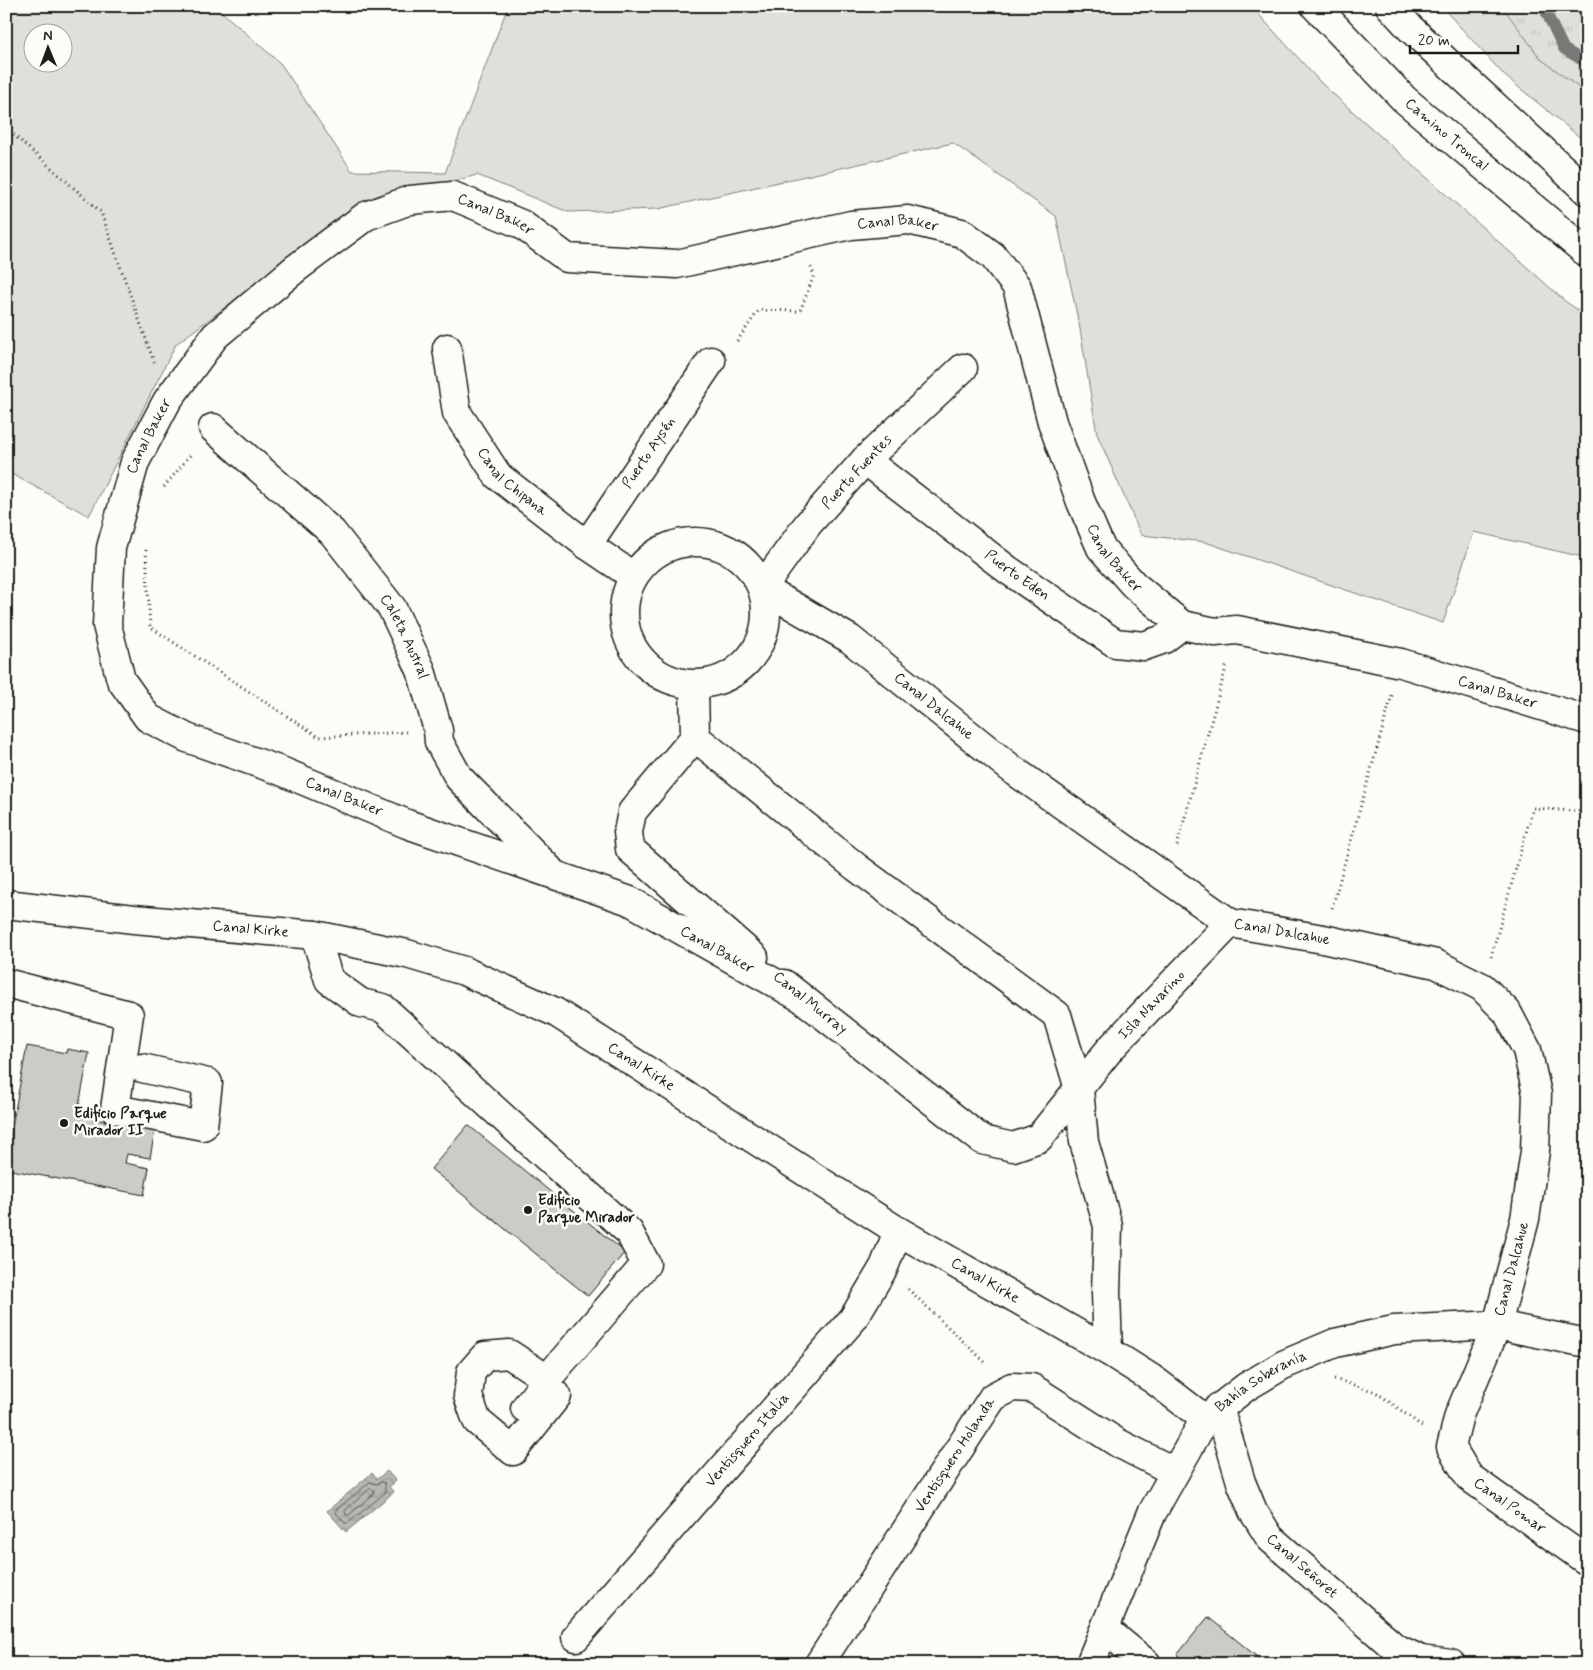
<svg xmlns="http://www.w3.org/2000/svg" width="1593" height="1670" viewBox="0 0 1593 1670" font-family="Mynerve,sans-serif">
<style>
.grass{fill:#e0dfdb;stroke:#7e7e7c;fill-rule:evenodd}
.park{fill:url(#park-tufts);stroke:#7e7e7c}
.water{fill:url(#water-waves);stroke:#797876}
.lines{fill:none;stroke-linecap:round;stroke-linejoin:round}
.shore{stroke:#5a5a58;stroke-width:1}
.stream{stroke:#797876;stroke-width:11}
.building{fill:#cccbc8;stroke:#1c1c1c}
.minor-casing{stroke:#1c1c1c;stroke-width:31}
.major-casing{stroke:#1c1c1c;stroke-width:31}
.path{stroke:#1c1c1c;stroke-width:3;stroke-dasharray:1 4;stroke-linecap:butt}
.minor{stroke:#fdfcf7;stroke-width:28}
.major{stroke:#fdfcf7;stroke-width:28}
.poi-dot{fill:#1c1c1c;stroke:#fdfcf7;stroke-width:2}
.labels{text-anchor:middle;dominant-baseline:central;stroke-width:5;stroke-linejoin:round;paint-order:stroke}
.street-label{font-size:15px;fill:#1c1c1c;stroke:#fdfcf7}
.poi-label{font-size:15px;font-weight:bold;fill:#1c1c1c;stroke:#fdfcf7;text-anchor:start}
</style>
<defs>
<pattern id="park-tufts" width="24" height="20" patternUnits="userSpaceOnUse" patternTransform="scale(1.25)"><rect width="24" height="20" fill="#e0dfdb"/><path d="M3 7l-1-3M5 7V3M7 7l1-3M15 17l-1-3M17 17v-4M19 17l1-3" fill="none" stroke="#c0bfbb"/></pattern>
<pattern id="water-waves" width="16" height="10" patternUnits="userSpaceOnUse" patternTransform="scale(1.25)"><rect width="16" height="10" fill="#b7b6b2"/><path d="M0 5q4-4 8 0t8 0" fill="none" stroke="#9d9c98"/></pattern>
</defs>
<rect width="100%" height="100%" fill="#fdfcf7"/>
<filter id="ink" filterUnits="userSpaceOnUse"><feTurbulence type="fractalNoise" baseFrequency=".02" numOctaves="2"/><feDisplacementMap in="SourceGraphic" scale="10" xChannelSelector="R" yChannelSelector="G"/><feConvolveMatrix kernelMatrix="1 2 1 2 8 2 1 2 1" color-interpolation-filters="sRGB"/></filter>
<g filter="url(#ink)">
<!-- grass -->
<g class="grass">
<path d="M6,6H215L281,64L352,171L445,173L508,6H1251L1322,84L1566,302L1587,316V558L1474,532L1443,623L1205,542L1141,535L1097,434L1080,329L1056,216L953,143L658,209L568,212L477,175L361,206L176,344L89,516L6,471ZM32,32H62V62H32Z"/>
<polygon points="1441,6 1587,6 1587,143 1505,76"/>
</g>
<!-- park -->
<polygon class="park" points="1502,6 1587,6 1587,94 1541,59"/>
<!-- water -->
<polygon class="water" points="387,1471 396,1481 389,1487 394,1492 346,1532 327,1511 372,1473 377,1479"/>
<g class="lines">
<!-- shore -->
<g class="shore">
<polygon points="382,1482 385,1483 385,1493 348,1523 345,1523 336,1513 336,1510 370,1482 377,1484"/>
<polygon points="370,1489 374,1490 374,1493 349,1515 346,1515 345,1511"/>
</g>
<!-- stream -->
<polyline class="stream" points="1543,6 1564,49 1587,63"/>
</g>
<!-- building -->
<g class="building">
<polygon points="27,1046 66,1053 67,1049 89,1053 77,1116 155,1130 150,1158 127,1154 125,1163 149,1168 144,1195 6,1169 6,1159"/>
<polygon points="468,1125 625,1252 588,1296 431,1169"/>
<polygon points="1208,1617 1266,1664 1188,1664 1177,1655"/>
</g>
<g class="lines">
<!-- minor casing -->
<g class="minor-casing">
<g id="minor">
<path id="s1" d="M447,348L457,413L498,476L587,545L633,576"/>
<path id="s2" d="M963,368L865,460L808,524L762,588L850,639L1013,770L1230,923L1323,939L1436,964L1482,987L1507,1012L1527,1050L1537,1094L1535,1151L1525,1219L1497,1325L1459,1415L1451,1447L1469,1477L1587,1561"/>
<path id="s3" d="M213,428L332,532L392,608L421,670L438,730L439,742L459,778L549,869"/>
<path id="s4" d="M865,460L1008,570L1115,643L1144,646L1164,639L1182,625"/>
<circle cx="695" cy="613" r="71"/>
<path id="s5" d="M587,545L711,361"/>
<polyline points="694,686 695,737 856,867 1057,1015 1079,1089 1084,1142 1108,1226 1106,1293 1108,1351"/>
<polyline points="695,737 632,812 628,832 630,849 754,957"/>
<path id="s6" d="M6,904L134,919L315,935L407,954L464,971L555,1012L898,1231L1108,1351L1154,1380L1205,1419"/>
<polyline points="315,935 329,980 361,1003 383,1008 629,1232 646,1264 547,1379 525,1408"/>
<polyline points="6,983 129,1015 115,1109 203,1126 208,1083 142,1068"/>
<path id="s7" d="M784,984L982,1140L1013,1147L1039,1138L1110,1049L1230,923"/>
<path id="s8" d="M798,996L630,901L407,824L281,771L187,738L148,718L121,680L107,625L111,548L135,462L167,401L215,336L295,269L366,216L410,200L453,196L521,224L567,258L677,264L851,225L908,220L962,233L993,256L1017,287L1052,422L1081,502L1101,548L1134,585L1182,625L1215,632L1237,630L1401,663L1587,720"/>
<polyline points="547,1379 509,1354 485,1356 471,1372 468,1396 477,1421 513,1451 557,1396"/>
<path id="s9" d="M1219,1407L1241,1482L1253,1511L1270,1538L1394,1647L1421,1660L1451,1664"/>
<polyline points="1105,1629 1147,1664"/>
<path id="s10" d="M576,1637L853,1319L884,1267L898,1231"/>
<path id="s11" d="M819,1664L993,1397L1012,1387L1032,1388L1118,1443L1175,1472"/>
<path id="s12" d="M1090,1664L1152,1513L1205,1419L1246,1387L1283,1365L1335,1343L1394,1330L1497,1325L1587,1343"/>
</g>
</g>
<!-- major casing -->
<g class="major-casing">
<g id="major">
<path id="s13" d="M1315,6L1404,99L1587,253"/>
<polyline points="1390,6 1411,29 1587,191"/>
</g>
</g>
<!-- path -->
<g class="path">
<polyline points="6,128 101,212 154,362"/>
<polyline points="737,341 759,310 800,311 814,275 811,267"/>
<polyline points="164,487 192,453"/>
<polyline points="146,550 150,627 319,737 406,732"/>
<polyline points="1177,846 1227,664"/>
<polyline points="1332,908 1392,695"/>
<polyline points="1491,957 1533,808 1587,812"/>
<polyline points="908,1289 987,1364"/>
<polyline points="1334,1379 1376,1392 1422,1426"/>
</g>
<!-- minor -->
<use href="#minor" class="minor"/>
<!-- major -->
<use href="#major" class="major"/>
</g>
</g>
<!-- markers -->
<g class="poi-dot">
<circle cx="64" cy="1123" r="5"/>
<circle cx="528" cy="1210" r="5"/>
</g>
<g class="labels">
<!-- street labels -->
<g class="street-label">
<text stroke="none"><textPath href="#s13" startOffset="184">Camino Troncal</textPath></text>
<text stroke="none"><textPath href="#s8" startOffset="1458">Canal Baker</textPath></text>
<text stroke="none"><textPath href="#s8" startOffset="1878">Canal Baker</textPath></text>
<text stroke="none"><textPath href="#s8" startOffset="1008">Canal Baker</textPath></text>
<text stroke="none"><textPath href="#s5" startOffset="111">Puerto Aysén</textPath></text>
<text transform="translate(857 472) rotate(-47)">Puerto Fuentes</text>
<text stroke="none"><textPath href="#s1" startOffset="155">Canal Chipana</textPath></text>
<text stroke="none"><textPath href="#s8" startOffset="2312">Canal Baker</textPath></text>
<text stroke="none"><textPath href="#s4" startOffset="191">Puerto Eden</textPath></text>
<text stroke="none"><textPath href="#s3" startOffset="286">Caleta Austral</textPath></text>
<text stroke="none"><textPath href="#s8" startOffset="2732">Canal Baker</textPath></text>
<text stroke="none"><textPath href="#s2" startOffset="508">Canal Dalcahue</textPath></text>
<text transform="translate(344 797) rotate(22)">Canal Baker</text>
<text stroke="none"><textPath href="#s6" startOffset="246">Canal Kirke</textPath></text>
<text stroke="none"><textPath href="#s2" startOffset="928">Canal Dalcahue</textPath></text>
<text transform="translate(717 950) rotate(29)">Canal Baker</text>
<text transform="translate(810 1003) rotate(39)">Canal Murray</text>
<text stroke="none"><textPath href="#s7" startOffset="486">Isla Navarino</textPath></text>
<text stroke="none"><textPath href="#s6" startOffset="666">Canal Kirke</textPath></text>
<text transform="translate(1512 1269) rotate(-75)">Canal Dalcahue</text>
<text stroke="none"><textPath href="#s6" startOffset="1071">Canal Kirke</textPath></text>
<text stroke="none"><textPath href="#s12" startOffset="339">Bahía Soberanía</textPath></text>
<text stroke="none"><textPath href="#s10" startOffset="261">Ventisquero Italia</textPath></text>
<text stroke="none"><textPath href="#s11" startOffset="249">Ventisquero Holanda</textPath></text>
<text stroke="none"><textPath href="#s2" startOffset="1711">Canal Pomar</textPath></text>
<text stroke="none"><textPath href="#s9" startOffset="184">Canal Señoret</textPath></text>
</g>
<!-- poi labels -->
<g class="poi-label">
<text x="74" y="1114">Edificio Parque<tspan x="74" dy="17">Mirador II</tspan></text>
<text x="538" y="1201">Edificio<tspan x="538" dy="17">Parque Mirador</tspan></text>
</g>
</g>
<!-- margin -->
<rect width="1593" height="1670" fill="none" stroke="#fdfcf7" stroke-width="25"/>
<rect x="12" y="12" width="1568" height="1645" fill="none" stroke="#1c1c1c" stroke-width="2" filter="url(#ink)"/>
<!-- north arrow -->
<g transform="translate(48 48) rotate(359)"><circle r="24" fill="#fdfcf7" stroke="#a3a29f"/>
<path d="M0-4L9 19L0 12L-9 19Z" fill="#1c1c1c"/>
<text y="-8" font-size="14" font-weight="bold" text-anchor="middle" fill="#1c1c1c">N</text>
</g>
<!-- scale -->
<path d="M1410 45v8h108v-8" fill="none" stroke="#1c1c1c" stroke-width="2.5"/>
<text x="1418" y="45" font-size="15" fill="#1c1c1c" stroke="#fdfcf7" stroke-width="4" paint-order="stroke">20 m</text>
</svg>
